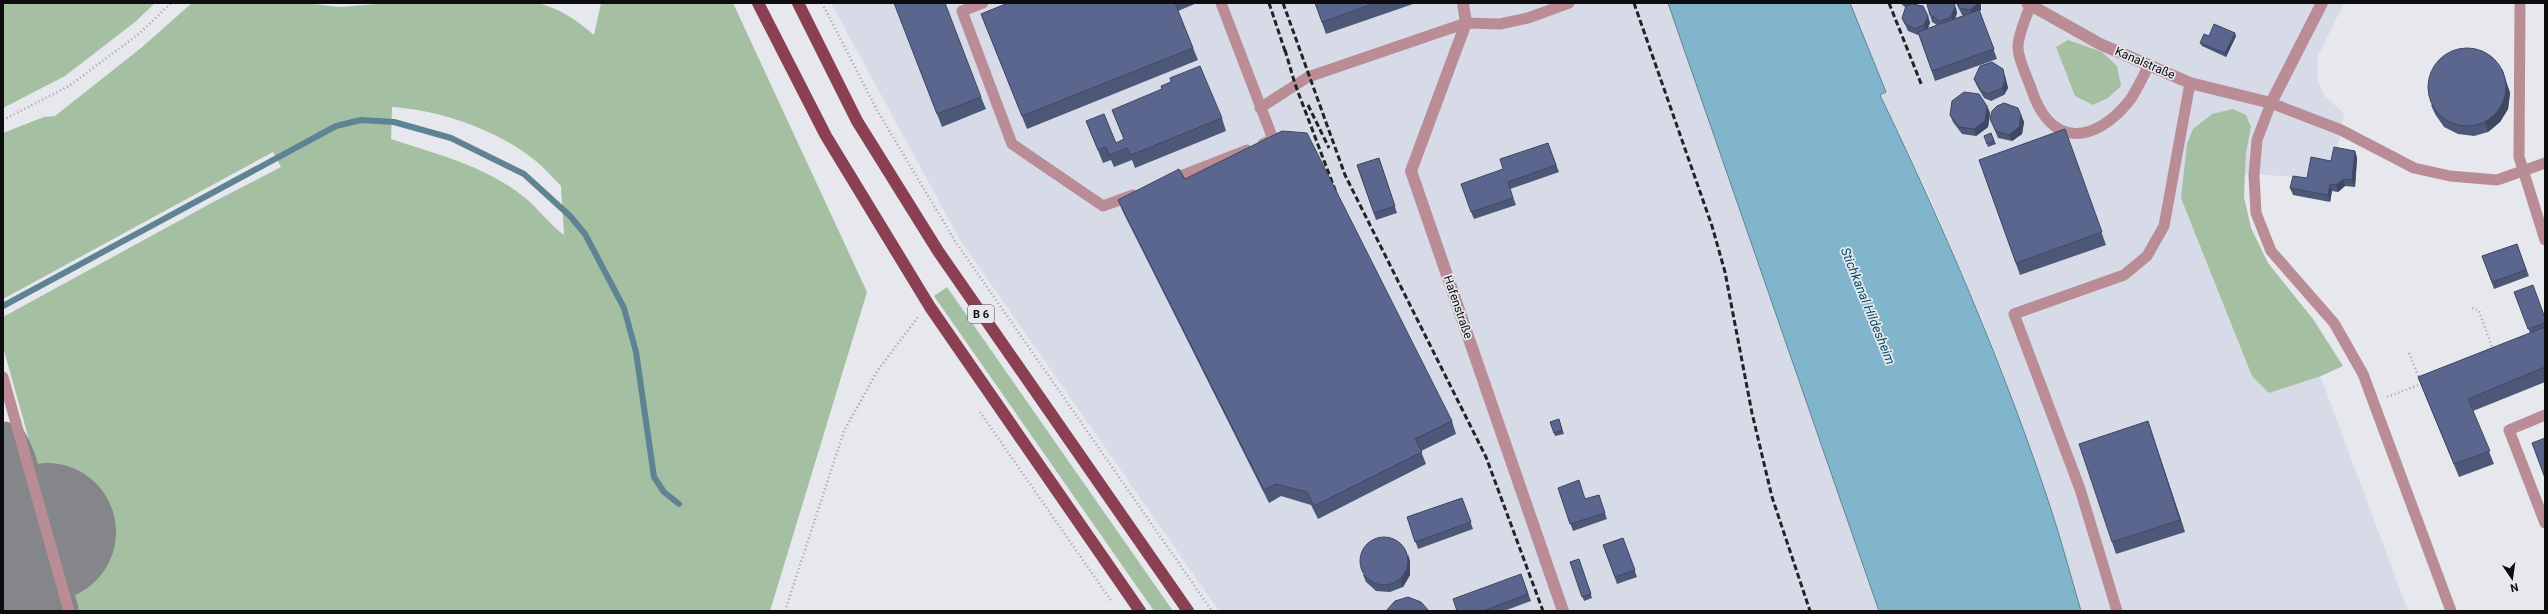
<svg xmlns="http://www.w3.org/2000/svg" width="2548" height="614" viewBox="0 0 2548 614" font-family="Roboto,sans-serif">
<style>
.built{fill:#d7dbe7}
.green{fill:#a5bfa2;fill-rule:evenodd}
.water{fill:#81b5cc;stroke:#5e8393}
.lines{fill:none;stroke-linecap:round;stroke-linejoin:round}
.stream{stroke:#5e8393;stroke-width:6}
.taxiway{stroke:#848689;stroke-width:55}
.runway{stroke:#848689;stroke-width:138}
.path{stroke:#a0a1a6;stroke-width:2.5;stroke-dasharray:1 3;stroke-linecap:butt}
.lane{stroke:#ba8d96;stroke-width:11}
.street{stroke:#ba8d96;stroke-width:12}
.primary{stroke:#8b3f53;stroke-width:12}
.rail{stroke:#232325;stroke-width:3;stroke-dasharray:6 3;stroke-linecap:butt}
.wall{fill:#4d5879}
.shaded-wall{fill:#3f4763}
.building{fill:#5a668d;stroke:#3f4763}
.labels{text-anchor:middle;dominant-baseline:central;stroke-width:3.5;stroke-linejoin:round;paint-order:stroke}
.shield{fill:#e6e8ed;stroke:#4e4f52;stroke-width:1}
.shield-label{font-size:11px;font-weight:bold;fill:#0d0d0f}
.street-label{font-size:12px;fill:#0d0d0f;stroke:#e6e8ed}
.water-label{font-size:13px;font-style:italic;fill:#034d65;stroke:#e6e8ed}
</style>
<rect width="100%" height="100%" fill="#e6e8ed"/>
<!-- built -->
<g class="built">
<polygon points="831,3 1668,3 1879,611 1219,611 959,238"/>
<polygon points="1850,3 2344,3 2318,56 2317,65 2318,80 2324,95 2344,114 2334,168 2310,185 2297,177 2239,173 2242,211 2313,356 2408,611 2081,611 2052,510 1982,320 1930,198 1880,94 1886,91"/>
</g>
<!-- green -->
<g class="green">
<polygon points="3,3 155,3 135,22 65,76 3,108"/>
<path d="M192,3H305L339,7L391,3H538C561,9 576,20 594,35L601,3H733L867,292L770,611H77L3,347V317L217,200L281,167L273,152L3,299V133L44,117L55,116L141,48ZM392,107C439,110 495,129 532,158C543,166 552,177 561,186L564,235C549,224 538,208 524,197C486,166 436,154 391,139Z"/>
<polygon points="2068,40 2102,52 2117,66 2121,86 2108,98 2093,105 2075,96 2056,47"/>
<polygon points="2233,109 2246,115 2251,127 2246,153 2244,197 2251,228 2268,263 2313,319 2343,366 2321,376 2269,393 2252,376 2181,198 2187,144 2193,129 2212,114"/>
<polygon points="947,287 1173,611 1154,611 934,296"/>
<polygon points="51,572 62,611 3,611 3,598"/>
</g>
<!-- water -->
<path class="water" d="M1668,3H1850L1886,92L1880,95C1945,230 2004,367 2051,509C2062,543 2071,577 2081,611H1879Z"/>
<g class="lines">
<!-- stream -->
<polyline class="stream" points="3,306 336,126 361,120 394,122 451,138 524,174 570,216 585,234 624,308 636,352 654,477 664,492 679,504"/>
<!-- taxiway -->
<polyline class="taxiway" points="3,449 9,463 51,611"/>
<!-- runway -->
<polyline class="runway" points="3,556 47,532"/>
<!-- path -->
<g class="path">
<polyline points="822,3 878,112 955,241 1212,611"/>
<polyline points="3,120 69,86 140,33 171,3"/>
<polyline points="2472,308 2479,311 2493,350"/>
<polyline points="2409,353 2420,380"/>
<polyline points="2387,397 2424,383"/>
<polyline points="980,412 1112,602"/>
<polyline points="785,611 844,431 878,370 918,317"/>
</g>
<!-- lane -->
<g class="lane">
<polyline points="983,3 962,11 1012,144 1103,206 1133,195"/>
<polyline points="1221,3 1273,139 1263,144"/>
<polyline points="2520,3 2519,157 2545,240"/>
<path d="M2030,6C2026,18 2018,35 2018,47C2018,60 2027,76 2031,88C2050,148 2094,145 2130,100C2137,90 2143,76 2149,65"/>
<polyline points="1260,108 1308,77 1466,23 1500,24 1528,18 1569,3"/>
<polyline points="1170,180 1247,150"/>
<polyline points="3,377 69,611"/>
<polyline points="2545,415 2509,430 2545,523"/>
<polyline points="2117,611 2080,489 2014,314 2124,275 2147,256 2164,226 2190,83"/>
<polyline points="2451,611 2363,374 2334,323 2271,251 2256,213 2254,175 2257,140 2271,103 2341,130 2414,168 2450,176 2497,180 2545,163"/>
</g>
<!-- street -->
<g class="street">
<polyline points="1463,3 1466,23 1411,171 1563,611"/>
<polyline points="2027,3 2100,44 2190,83 2271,103 2322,3"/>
</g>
<!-- primary -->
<g class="primary">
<polyline points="758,3 826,136 930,307 1140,611"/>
<polyline points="798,3 857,121 938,251 1188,611"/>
</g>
<!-- rail -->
<g class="rail">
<polyline points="1269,3 1286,54"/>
<polyline points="1283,3 1345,175 1486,457 1543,611"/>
<polyline points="1634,3 1712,226 1725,272 1752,413 1772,497 1810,611"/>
<polyline points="1889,3 1922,86"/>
<polyline points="1285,50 1295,84 1337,195"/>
<polyline points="1308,105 1329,148"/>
</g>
</g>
<!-- wall -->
<g class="wall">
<polygon points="894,3 981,97 986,109 942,127"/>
<polygon points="1008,3 1197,3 1178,11 1198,60 1027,129 981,14"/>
<polygon points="1315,3 1416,3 1326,34"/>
<polygon points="1900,3 1917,3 1917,4 1928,16 1930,23 1928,28 1937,25 1932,22 1930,15 1956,7 1957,13 1955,19 1965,15 1962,15 1956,3 1981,3 1981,10 1980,11 1997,59 1935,81 1919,35 1918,35 1908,31 1902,18 1906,7 1905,7"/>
<polygon points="2209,36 2236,36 2226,57 2202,46 2200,43"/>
<polygon points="2502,69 2510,93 2508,109 2500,122 2488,132 2474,136 2458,134 2444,127 2435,114 2431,105"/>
<polygon points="2005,76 2008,88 2004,95 1991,101 1984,98 1977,86 1974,79"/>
<polygon points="1987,106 1990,113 1988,127 1976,136 1962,134 1953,122 1950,115"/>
<polygon points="1112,110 1222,118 1226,131 1135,168 1132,160 1114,167 1111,160 1103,163 1086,121 1116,143 1124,139"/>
<polygon points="2021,115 2024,122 2022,134 2012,141 1998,138 1990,119"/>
<polygon points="2065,129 2106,245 2020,275 1979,160"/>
<polygon points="1991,133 1996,144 1988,147 1984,136"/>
<polygon points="1548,143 1559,172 1510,189 1516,205 1474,219 1471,212 1503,169"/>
<polygon points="2355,151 2357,158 2355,187 2345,186 2338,192 2332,191 2330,202 2293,195 2290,188 2307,178 2331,161"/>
<polygon points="1379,158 1397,213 1376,220 1357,165"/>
<polygon points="1185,179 1452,421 1456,434 1421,451 1426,464 1318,519 1311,505 1281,496 1269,503 1123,212 1118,200"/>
<polygon points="2517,244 2529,276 2494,289 2482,256"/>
<polygon points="2514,292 2545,318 2545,382 2473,411 2494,464 2459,477 2423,390 2418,377 2530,333"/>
<polygon points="1559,419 1564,434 1555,436 1550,422"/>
<polygon points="2148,421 2185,532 2116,554 2112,542"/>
<polygon points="1558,488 1586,499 1599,495 1607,519 1573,531"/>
<polygon points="1462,498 1473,529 1418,549 1407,517"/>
<polygon points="1623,538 1637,577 1617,584 1603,545"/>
<polygon points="1579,559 1592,598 1584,601 1570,562"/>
<polygon points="1410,561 1410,575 1403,587 1390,592 1376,591 1366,582 1363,575"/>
<polygon points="1521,574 1531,601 1504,611 1457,611"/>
</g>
<!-- shaded-wall -->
<g class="shaded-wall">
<polygon points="1954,3 1957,13 1953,24 1951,17"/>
<polygon points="1979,3 1981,3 1981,10 1973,17 1970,10"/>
<polygon points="1928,16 1930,23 1926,32 1924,25"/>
<polygon points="2235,33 2236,36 2226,57 2225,53"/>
<polygon points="2003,69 2005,76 2008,88 2004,95 2002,88"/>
<polygon points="2502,69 2510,93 2508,109 2500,122 2488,132 2485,122"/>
<polygon points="1987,106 1990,113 1988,127 1976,136 1974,129"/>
<polygon points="2021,115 2024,122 2022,134 2012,141 2009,135"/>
<polygon points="2355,151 2357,158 2355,187 2352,180"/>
<polygon points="2343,179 2345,186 2338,192 2336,185"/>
<polygon points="2330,184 2332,191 2330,202 2328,195"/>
<polygon points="2148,421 2185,532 2180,520"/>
<polygon points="1408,554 1410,561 1410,575 1403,587 1401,580"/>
</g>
<!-- building -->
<g class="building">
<polygon points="894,3 945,3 981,97 937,114"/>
<polygon points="1008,3 1175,3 1193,48 1022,116 981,14"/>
<polygon points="1315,3 1376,3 1322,22"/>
<polygon points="1928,3 1954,3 1955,6 1951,17 1940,21 1930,15 1927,4"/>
<polygon points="1957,3 1979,3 1970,10 1960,8"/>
<polygon points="1912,4 1923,6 1928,16 1924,25 1915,29 1905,24 1902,18 1906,6"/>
<polygon points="1979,10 1994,49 1932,71 1918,32"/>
<polygon points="2214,24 2235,33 2225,53 2200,43 2204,34 2209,36"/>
<circle cx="2467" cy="87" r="39"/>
<polygon points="1992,62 2003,69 2005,82 2002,88 1988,94 1981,91 1974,79 1980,66"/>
<polygon points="1200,66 1222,118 1131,155 1127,148 1109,155 1106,147 1098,150 1086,121 1104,114 1116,143 1124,139 1112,110 1162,89 1161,86 1171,82 1170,78"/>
<polygon points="1964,92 1979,94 1987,106 1985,121 1974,129 1959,127 1950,115 1952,101"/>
<polygon points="2004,103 2018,108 2021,115 2019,127 2009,135 1996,131 1990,119 1992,111 1997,106"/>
<polygon points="2065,129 2102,232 2016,263 1979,160"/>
<polygon points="1282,131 1307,133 1452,421 1415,439 1422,452 1314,506 1307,492 1276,484 1264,490 1118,200 1179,169 1185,179"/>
<polygon points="1991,133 1994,141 1987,144 1984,136"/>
<polygon points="1548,143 1556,165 1508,182 1513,198 1471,212 1461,184 1503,169 1500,159"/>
<polygon points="2334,147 2355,151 2352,180 2343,179 2336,185 2330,184 2328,195 2290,188 2293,176 2307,178 2311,157 2331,161"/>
<polygon points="1379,158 1395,206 1374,213 1357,165"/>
<polygon points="2517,244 2526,270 2492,282 2482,256"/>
<polygon points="2533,285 2545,318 2545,323 2528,329 2514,292"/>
<polygon points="2545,327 2545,367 2468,399 2490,451 2454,464 2418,377"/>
<polygon points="1559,419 1562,430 1554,433 1550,422"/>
<polygon points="2148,421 2180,520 2112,542 2079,444"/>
<polygon points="2545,438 2545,478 2532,443"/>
<polygon points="1579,480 1585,499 1599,495 1605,513 1570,524 1558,488"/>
<polygon points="1462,498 1471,522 1415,542 1407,517"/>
<circle cx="1384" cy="561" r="24"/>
<polygon points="1623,538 1635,570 1615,577 1603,545"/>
<polygon points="1579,559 1591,594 1582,597 1570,562"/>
<polygon points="1521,574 1528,594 1483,611 1457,611 1453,599"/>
<polygon points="1408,597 1421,602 1429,611 1386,611 1395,601"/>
</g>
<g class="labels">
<!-- shield labels -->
<rect class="shield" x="968" y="305" width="26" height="18" rx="3"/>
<g class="shield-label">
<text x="981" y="314">B 6</text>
</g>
<!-- street labels -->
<g class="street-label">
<text transform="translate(2145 63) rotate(23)">Kanalstraße</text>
<text transform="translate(1458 307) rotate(71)">Hafenstraße</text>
</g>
<!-- water labels -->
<g class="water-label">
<text transform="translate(1868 306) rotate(68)">Stichkanal Hildesheim</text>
</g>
</g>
<!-- border -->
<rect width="2548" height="614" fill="none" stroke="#0d0d0f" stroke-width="8"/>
<!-- north arrow -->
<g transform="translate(2512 578) rotate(167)" stroke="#e6e8ed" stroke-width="3" paint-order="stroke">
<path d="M0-3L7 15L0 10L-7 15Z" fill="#0d0d0f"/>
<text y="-6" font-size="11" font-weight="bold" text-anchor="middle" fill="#0d0d0f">N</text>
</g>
</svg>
